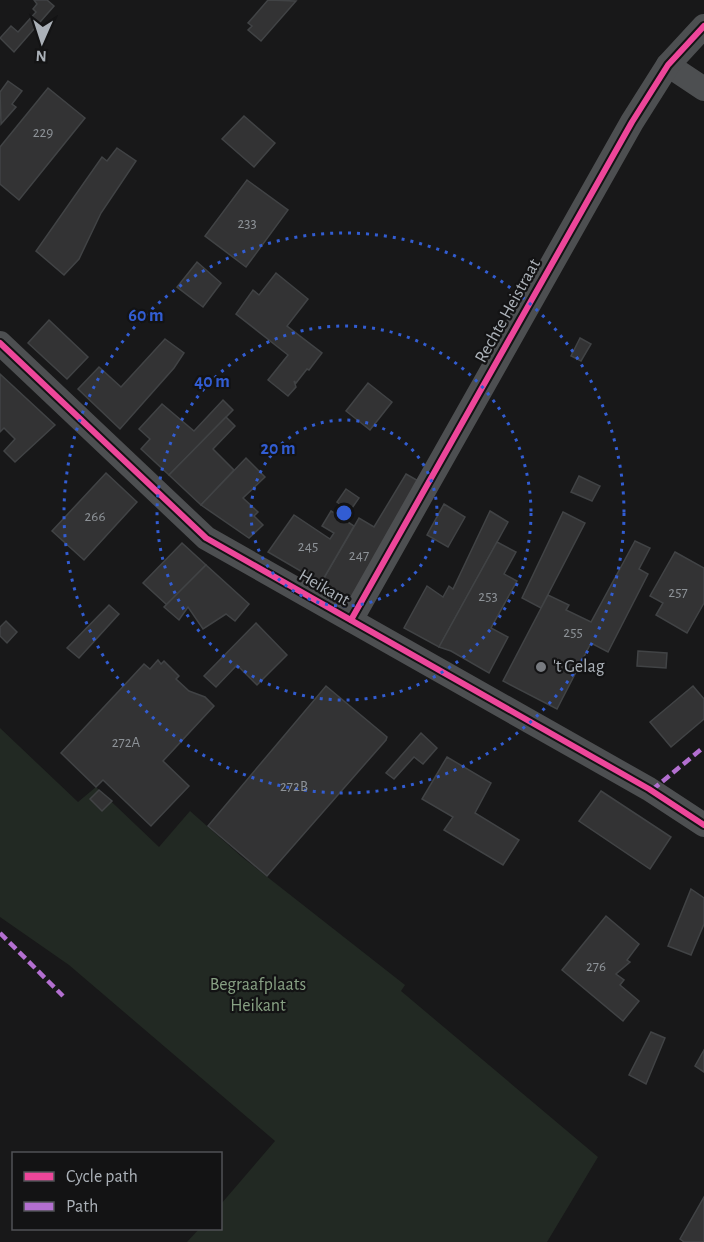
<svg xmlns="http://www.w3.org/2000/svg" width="704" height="1242" viewBox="0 0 704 1242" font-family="'Alegreya Sans',sans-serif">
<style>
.green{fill:#222923}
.building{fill:#333334;stroke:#414345;stroke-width:1.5}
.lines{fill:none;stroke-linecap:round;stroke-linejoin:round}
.street{stroke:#4d4f51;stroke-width:24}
.quiet{stroke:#b36fd0;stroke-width:4.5;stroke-dasharray:9 4.5;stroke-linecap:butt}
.cycleway-casing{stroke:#131314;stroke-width:10}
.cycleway{stroke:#ed469a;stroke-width:6}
.ring{fill:none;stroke:#325dd3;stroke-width:3;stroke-dasharray:3 6}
.poi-dot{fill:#787b80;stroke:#131314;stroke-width:2}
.labels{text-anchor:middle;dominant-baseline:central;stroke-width:4.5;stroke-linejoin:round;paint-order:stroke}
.number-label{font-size:15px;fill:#8d9297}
.street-label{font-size:18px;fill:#abb1b8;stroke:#131314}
.poi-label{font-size:18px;fill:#abb1b8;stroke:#131314;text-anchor:start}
.park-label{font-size:18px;fill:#88a184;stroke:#131314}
.centre{fill:#325dd3;stroke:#131314;stroke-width:3}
.ring-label{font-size:18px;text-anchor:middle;font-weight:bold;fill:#325dd3;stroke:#131314;stroke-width:4.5;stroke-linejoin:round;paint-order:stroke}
</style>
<rect width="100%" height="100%" fill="#181819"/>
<!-- green -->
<polygon class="green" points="0,728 78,802 96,787 159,847 190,811 242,857 405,985 401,991 598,1157 547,1242 187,1242 199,1229 220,1228 221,1204 275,1141 69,965 0,917"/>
<!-- building -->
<g class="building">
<polygon points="34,0 47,0 54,6 14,52 0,38 11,26 18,32 36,12 33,9 37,4"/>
<polygon points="268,0 296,1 261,41 248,30 252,26 248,23"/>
<polygon points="8,81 22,91 12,104 16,107 1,124 0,92"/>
<polygon points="48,88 85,118 19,200 0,184 0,147"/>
<polygon points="244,116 275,143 254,167 222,139"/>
<polygon points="117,148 136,161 101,213 79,259 64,275 36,251 102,157 107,161"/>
<polygon points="247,180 288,210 246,267 205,236"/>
<polygon points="197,262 221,283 203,307 177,287"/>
<polygon points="276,273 308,299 287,326 322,353 309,370 307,369 296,383 294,381 296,387 288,396 268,380 288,355 236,314 253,290 259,295"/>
<polygon points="49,320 88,357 67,379 28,343"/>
<polygon points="580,338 591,344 581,361 571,356"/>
<polygon points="165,339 184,353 174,368 120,429 78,389 99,367 121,387"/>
<polygon points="0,374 55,425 15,462 4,451 15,439 4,428 0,432"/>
<polygon points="368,383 392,402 370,430 346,411"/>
<polygon points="223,400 233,410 169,475 141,449 150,439 139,429 162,404 194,431"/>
<polygon points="226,417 235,426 213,449 234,470 201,505 169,475"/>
<polygon points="246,458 265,477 243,498 258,512 254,516 263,525 249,538 201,505"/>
<polygon points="106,473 137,502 84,560 52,531"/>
<polygon points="406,474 422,483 354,596 348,598 321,583 359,518 374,527"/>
<polygon points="579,476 600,486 592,501 571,492"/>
<polygon points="346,489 359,498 350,511 337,502"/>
<polygon points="444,504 465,517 448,547 427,535"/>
<polygon points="331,511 354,526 321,583 268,552 294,515 330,539 334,533 322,526"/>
<polygon points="490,511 508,522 439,647 404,628 427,586 443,597 449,586 453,589"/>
<polygon points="563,512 585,523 541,608 522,598"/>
<polygon points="635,541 650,548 639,569 648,574 608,652 591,643 557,709 503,681 548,595 569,605 566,610 591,622"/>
<polygon points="497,542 516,552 504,574 517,581 491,628 508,637 489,673 451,651 439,647"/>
<polygon points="182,543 206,565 167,605 143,583"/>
<polygon points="675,552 704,568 704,603 687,633 656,615 663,603 650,596"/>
<polygon points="206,565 249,604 235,621 226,614 203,629 188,607 179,620 164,607"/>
<polygon points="109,605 119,614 79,658 67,648"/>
<polygon points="6,621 17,632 7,643 0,636 0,627"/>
<polygon points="256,623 287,655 257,685 237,665 216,687 204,676"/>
<polygon points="638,651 667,653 666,668 637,666"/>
<polygon points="158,660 161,664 164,661 179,676 176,679 189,691 205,697 214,706 163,761 189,786 151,826 103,780 96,787 61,753 144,664 150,669"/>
<polygon points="326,686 387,737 386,740 267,876 208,826"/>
<polygon points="693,686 704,699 704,719 671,747 650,722"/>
<polygon points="421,733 437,748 423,764 414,757 394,779 386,773"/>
<polygon points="447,757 491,783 475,813 519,840 503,865 444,830 453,817 422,799"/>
<polygon points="99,790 112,801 102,811 90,799"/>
<polygon points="601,791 671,837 650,869 579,821"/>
<polygon points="691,889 704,898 704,924 691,955 668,946"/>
<polygon points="606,916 639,944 627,960 630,962 616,974 624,980 620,985 639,1001 623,1021 562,970"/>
<polygon points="651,1032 665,1038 646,1084 629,1075"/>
<polygon points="704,1050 704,1072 695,1066"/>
<polygon points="704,1197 704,1242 684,1242 680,1239"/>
</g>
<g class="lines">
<!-- street -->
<g class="street">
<polyline points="668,65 704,89"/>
<polyline points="0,343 206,538 649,789 704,825"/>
<polyline points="351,620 632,122 668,65 704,26"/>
</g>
<!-- quiet -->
<g class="quiet">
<polyline points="652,790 704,747"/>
<polyline points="0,933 63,996"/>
</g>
<!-- cycleway casing -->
<g class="cycleway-casing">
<g id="cycleway">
<polyline points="0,343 206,538 649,789 704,825"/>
<polyline points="351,620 632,122 668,65 704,26"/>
</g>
</g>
<!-- cycleway -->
<use href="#cycleway" class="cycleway"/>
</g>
<!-- distance rings -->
<g class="ring">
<circle cx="344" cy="513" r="93"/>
<circle cx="344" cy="513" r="187"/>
<circle cx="344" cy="513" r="280"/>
</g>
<!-- markers -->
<circle class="poi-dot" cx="541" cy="667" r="6"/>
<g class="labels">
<!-- number labels -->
<g class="number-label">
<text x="43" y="132">229</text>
<text x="247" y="223">233</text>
<text x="95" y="516">266</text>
<text x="308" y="546">245</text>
<text x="359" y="555">247</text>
<text x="678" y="592">257</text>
<text x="488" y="596">253</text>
<text x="573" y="632">255</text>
<text x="126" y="742">272A</text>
<text x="294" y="786">272B</text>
<text x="596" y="966">276</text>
</g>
<!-- street labels -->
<g class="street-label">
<text transform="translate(508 311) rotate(-61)">Rechte Heistraat</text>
<text transform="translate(324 588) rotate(30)">Heikant</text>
</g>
<!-- poi labels -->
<g class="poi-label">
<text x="553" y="667">'t Gelag</text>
</g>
<!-- park labels -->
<g class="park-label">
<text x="258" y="985">Begraafplaats<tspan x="258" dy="21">Heikant</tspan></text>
</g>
</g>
<circle cx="344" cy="513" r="9" class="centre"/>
<g class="ring-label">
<text x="146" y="321">60 m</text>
<text x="212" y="387">40 m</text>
<text x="278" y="454">20 m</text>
</g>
<!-- legend -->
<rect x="12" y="1152" width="210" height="78" fill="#131314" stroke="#505256" stroke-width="1.5"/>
<rect x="24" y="1172" width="30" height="9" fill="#ed469a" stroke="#505256" stroke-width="1.5"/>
<text x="66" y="1182" font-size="18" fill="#abb1b8">Cycle path</text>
<rect x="24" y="1202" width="30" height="9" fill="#b36fd0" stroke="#505256" stroke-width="1.5"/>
<text x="66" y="1212" font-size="18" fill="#abb1b8">Path</text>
<!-- north arrow -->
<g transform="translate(42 42) rotate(183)" stroke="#131314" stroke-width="4.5" paint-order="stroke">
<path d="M0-4.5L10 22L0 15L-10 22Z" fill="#abb1b8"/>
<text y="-9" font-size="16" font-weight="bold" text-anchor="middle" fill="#abb1b8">N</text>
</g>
</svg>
